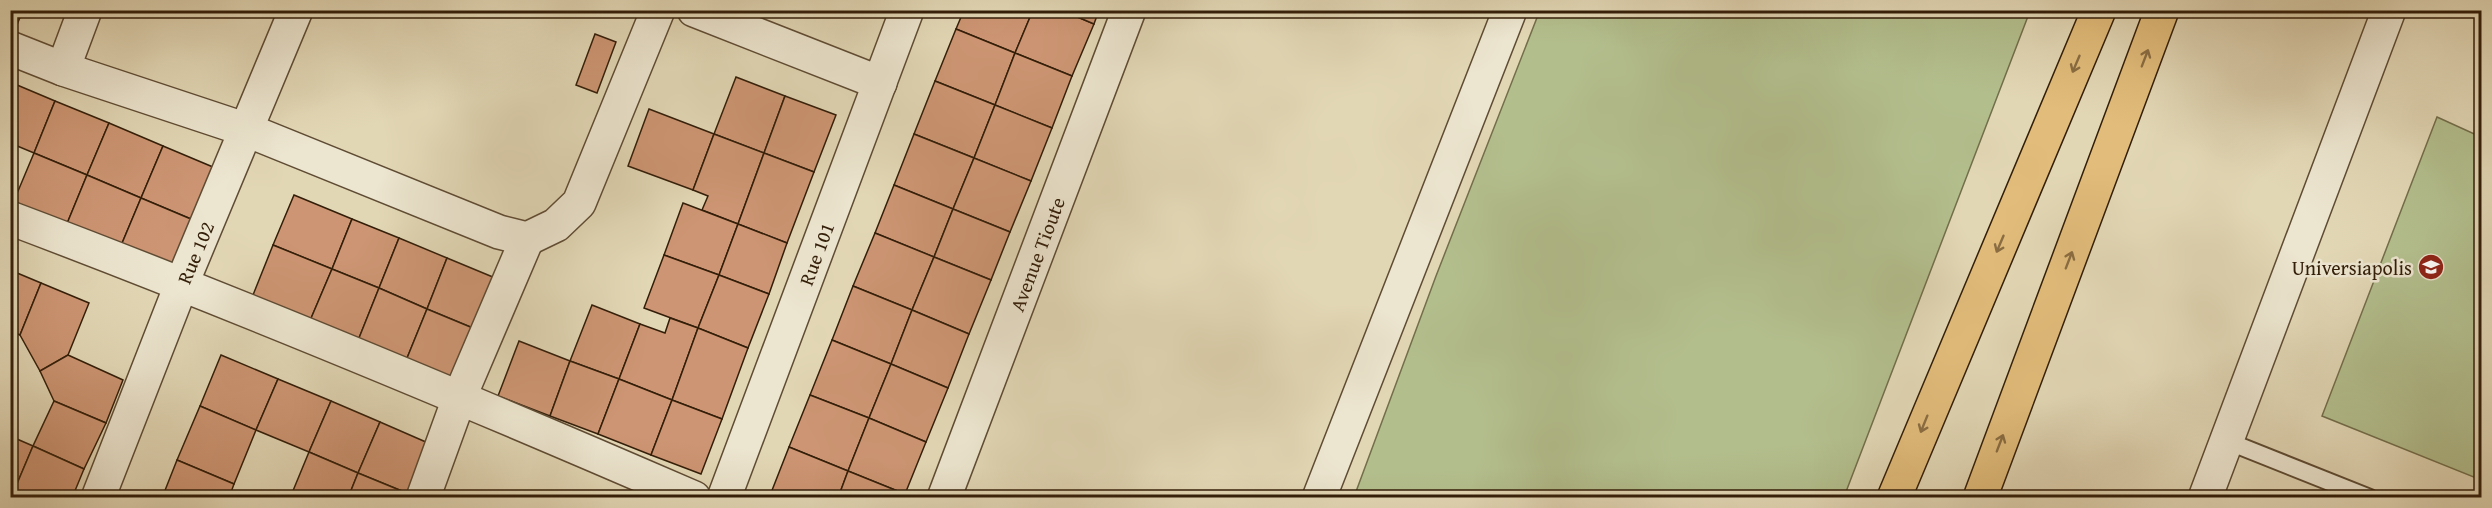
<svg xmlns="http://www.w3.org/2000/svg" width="2492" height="508" viewBox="0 0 2492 508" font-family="'Gentium Book Plus',serif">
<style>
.green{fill:#b3be8d;stroke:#736e4b;stroke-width:1.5}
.building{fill:#cd9573;stroke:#331e09;stroke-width:1.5}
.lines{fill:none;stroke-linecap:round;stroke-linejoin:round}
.lane-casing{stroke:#5f4c34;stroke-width:20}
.street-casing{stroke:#5f4c34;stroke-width:36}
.highway-casing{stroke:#331e09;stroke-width:36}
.lane{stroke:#ece5cf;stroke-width:16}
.street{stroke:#ece5cf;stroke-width:33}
.highway{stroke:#e1bc7a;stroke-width:33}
.oneway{stroke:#8a6d42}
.labels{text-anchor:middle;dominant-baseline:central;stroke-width:5;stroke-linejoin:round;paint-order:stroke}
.street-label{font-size:20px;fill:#331e09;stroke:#ece5cf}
.poi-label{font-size:20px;fill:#331e09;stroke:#ece5cf;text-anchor:end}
</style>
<rect width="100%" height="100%" fill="#e2d7b5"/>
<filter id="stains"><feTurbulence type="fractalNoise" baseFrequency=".00333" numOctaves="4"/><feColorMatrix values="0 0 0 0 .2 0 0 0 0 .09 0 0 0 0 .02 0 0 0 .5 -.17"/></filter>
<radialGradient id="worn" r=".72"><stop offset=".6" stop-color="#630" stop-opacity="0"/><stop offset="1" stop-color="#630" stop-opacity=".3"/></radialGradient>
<!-- green -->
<g class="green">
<polygon points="1540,10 2030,11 1844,497 1354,497 1436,276"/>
<polygon points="2437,117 2481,137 2481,480 2322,416"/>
</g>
<!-- building -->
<g class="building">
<polygon points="10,10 23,10 10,42"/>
<polygon points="964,10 1033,10 1015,53 956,29"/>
<polygon points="1033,10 1061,10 1094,24 1072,76 1015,53"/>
<polygon points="1061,10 1099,10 1094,24"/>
<polygon points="956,29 1015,53 995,105 935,81"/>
<polygon points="595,34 616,42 597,93 576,85"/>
<polygon points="1015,53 1072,76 1052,128 995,105"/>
<polygon points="736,77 785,96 764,153 714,134"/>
<polygon points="935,81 995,105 974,158 914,134"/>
<polygon points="10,82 55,101 34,153 10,143"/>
<polygon points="785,96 836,115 814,172 764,153"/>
<polygon points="55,101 109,123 87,175 34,153"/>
<polygon points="995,105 1052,128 1031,181 974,158"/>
<polygon points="649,109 714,134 693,190 628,166"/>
<polygon points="109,123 163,146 141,198 87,175"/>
<polygon points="714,134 764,153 738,224 702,210 708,196 693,190"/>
<polygon points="914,134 974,158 953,209 894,185"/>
<polygon points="163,146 220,170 198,222 141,198"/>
<polygon points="34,153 87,175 66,226 13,203"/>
<polygon points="764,153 814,172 787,243 738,224"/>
<polygon points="974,158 1031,181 1010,232 953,209"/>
<polygon points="87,175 141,198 120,248 66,226"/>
<polygon points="894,185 953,209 934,257 875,233"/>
<polygon points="294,195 352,219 332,269 273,245"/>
<polygon points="141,198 198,222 177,272 120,248"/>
<polygon points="683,203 738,224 719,275 664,255"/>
<polygon points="953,209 1010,232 991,280 934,257"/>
<polygon points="352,219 399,238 379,288 332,269"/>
<polygon points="738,224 787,243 769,294 719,275"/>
<polygon points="875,233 934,257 912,310 853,286"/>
<polygon points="399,238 447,258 427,309 379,288"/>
<polygon points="273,245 332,269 309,323 251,300"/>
<polygon points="664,255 719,275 698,328 644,308"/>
<polygon points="934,257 991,280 969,334 912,310"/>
<polygon points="447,258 500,280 480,331 427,309"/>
<polygon points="332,269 379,288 357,343 309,323"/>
<polygon points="10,270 41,283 20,335 10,331"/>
<polygon points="719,275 769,294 748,348 698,328"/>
<polygon points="41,283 89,303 68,355 40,371 20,335"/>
<polygon points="853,286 912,310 891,364 832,340"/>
<polygon points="379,288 427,309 405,363 357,343"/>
<polygon points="592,305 640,324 619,379 570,361"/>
<polygon points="427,309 480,331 458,385 405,363"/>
<polygon points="912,310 969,334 948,388 891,364"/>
<polygon points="670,318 698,328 672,400 619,379 640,324 665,333"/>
<polygon points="698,328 748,348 722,419 672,400"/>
<polygon points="832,340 891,364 869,418 810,395"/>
<polygon points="519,341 570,361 550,416 498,396"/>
<polygon points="68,355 123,380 106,423 54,401 40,371"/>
<polygon points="221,355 278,379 256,430 200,406"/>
<polygon points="570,361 619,379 598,434 550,416"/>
<polygon points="891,364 948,388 926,442 869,418"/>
<polygon points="278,379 331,401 309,452 256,430"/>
<polygon points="619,379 672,400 651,455 598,434"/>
<polygon points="810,395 869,418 848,471 789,447"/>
<polygon points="672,400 722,419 701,474 651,455"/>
<polygon points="54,401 106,423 84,469 33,446"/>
<polygon points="331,401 380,422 358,473 309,452"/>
<polygon points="200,406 256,430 234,484 177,460"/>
<polygon points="869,418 926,442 905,494 848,471"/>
<polygon points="380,422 435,446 414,496 358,473"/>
<polygon points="10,436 33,446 11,498 10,498"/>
<polygon points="33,446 84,469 72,498 11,498"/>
<polygon points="789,447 848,471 838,498 769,498"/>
<polygon points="309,452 358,473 348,498 290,498"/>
<polygon points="177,460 234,484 229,498 162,498"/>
<polygon points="848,471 905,494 904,498 838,498"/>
<polygon points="358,473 414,496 413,498 348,498"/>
</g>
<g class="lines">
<!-- lane casing -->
<g class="lane-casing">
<polyline id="lane" points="2227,441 2370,498"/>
</g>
<!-- street casing -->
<g class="street-casing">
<g id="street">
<polyline points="694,10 880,83"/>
<polyline points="10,48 63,69 247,130 499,232 527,239 556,225 579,203 658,10"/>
<polyline points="63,69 85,10"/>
<path d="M10,218C241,305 468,400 694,498"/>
<path id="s1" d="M98,498L182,283L296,10"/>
<polyline points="423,498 460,396 527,239"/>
<path id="s2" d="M724,498L907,10"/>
<path id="s3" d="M944,498L1129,10"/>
<polyline points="1319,498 1510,10"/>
<polyline points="2205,498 2389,10"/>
</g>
</g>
<!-- highway casing -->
<g class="highway-casing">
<g id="highway">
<polyline points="1894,498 2099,10"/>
<polyline points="1980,498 2162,10"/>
</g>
</g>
<!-- lane -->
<use href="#lane" class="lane"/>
<!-- street -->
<use href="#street" class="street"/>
<!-- highway -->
<use href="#highway" class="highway"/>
</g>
<!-- one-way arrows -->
<defs><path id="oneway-shaft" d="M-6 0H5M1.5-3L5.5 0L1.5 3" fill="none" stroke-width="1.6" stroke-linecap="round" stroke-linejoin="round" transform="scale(1.5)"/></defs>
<g class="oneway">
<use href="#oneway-shaft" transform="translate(2145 58) rotate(-69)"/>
<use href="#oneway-shaft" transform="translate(2076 64) rotate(113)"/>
<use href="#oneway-shaft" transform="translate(2000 244) rotate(113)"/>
<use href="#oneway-shaft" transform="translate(2069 260) rotate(-69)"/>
<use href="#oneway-shaft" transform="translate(1924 424) rotate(112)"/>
<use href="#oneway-shaft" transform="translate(2000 443) rotate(-69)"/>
</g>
<!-- icons -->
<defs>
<g id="university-disc" transform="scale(1.35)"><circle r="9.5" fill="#8f2418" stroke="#ece5cf"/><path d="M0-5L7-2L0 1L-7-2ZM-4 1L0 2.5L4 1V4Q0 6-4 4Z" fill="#fff"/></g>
</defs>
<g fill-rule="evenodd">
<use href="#university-disc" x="2431" y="267"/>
</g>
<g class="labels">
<!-- street labels -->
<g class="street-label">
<text stroke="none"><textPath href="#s1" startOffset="264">Rue 102</textPath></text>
<text stroke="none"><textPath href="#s2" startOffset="261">Rue 101</textPath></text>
<text stroke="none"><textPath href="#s3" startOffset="261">Avenue Tioute</textPath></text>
</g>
<!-- poi labels -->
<g class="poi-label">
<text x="2412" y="267">Universiapolis</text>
</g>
</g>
<!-- margin -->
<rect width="2492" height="508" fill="none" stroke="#e2d7b5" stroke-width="36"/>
<rect x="12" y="12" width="2468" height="484" fill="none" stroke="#331e09" stroke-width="3"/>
<rect x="18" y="18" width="2456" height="472" fill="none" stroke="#331e09" stroke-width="1.5"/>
<rect width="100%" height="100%" filter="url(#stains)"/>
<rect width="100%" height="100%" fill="url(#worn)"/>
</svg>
